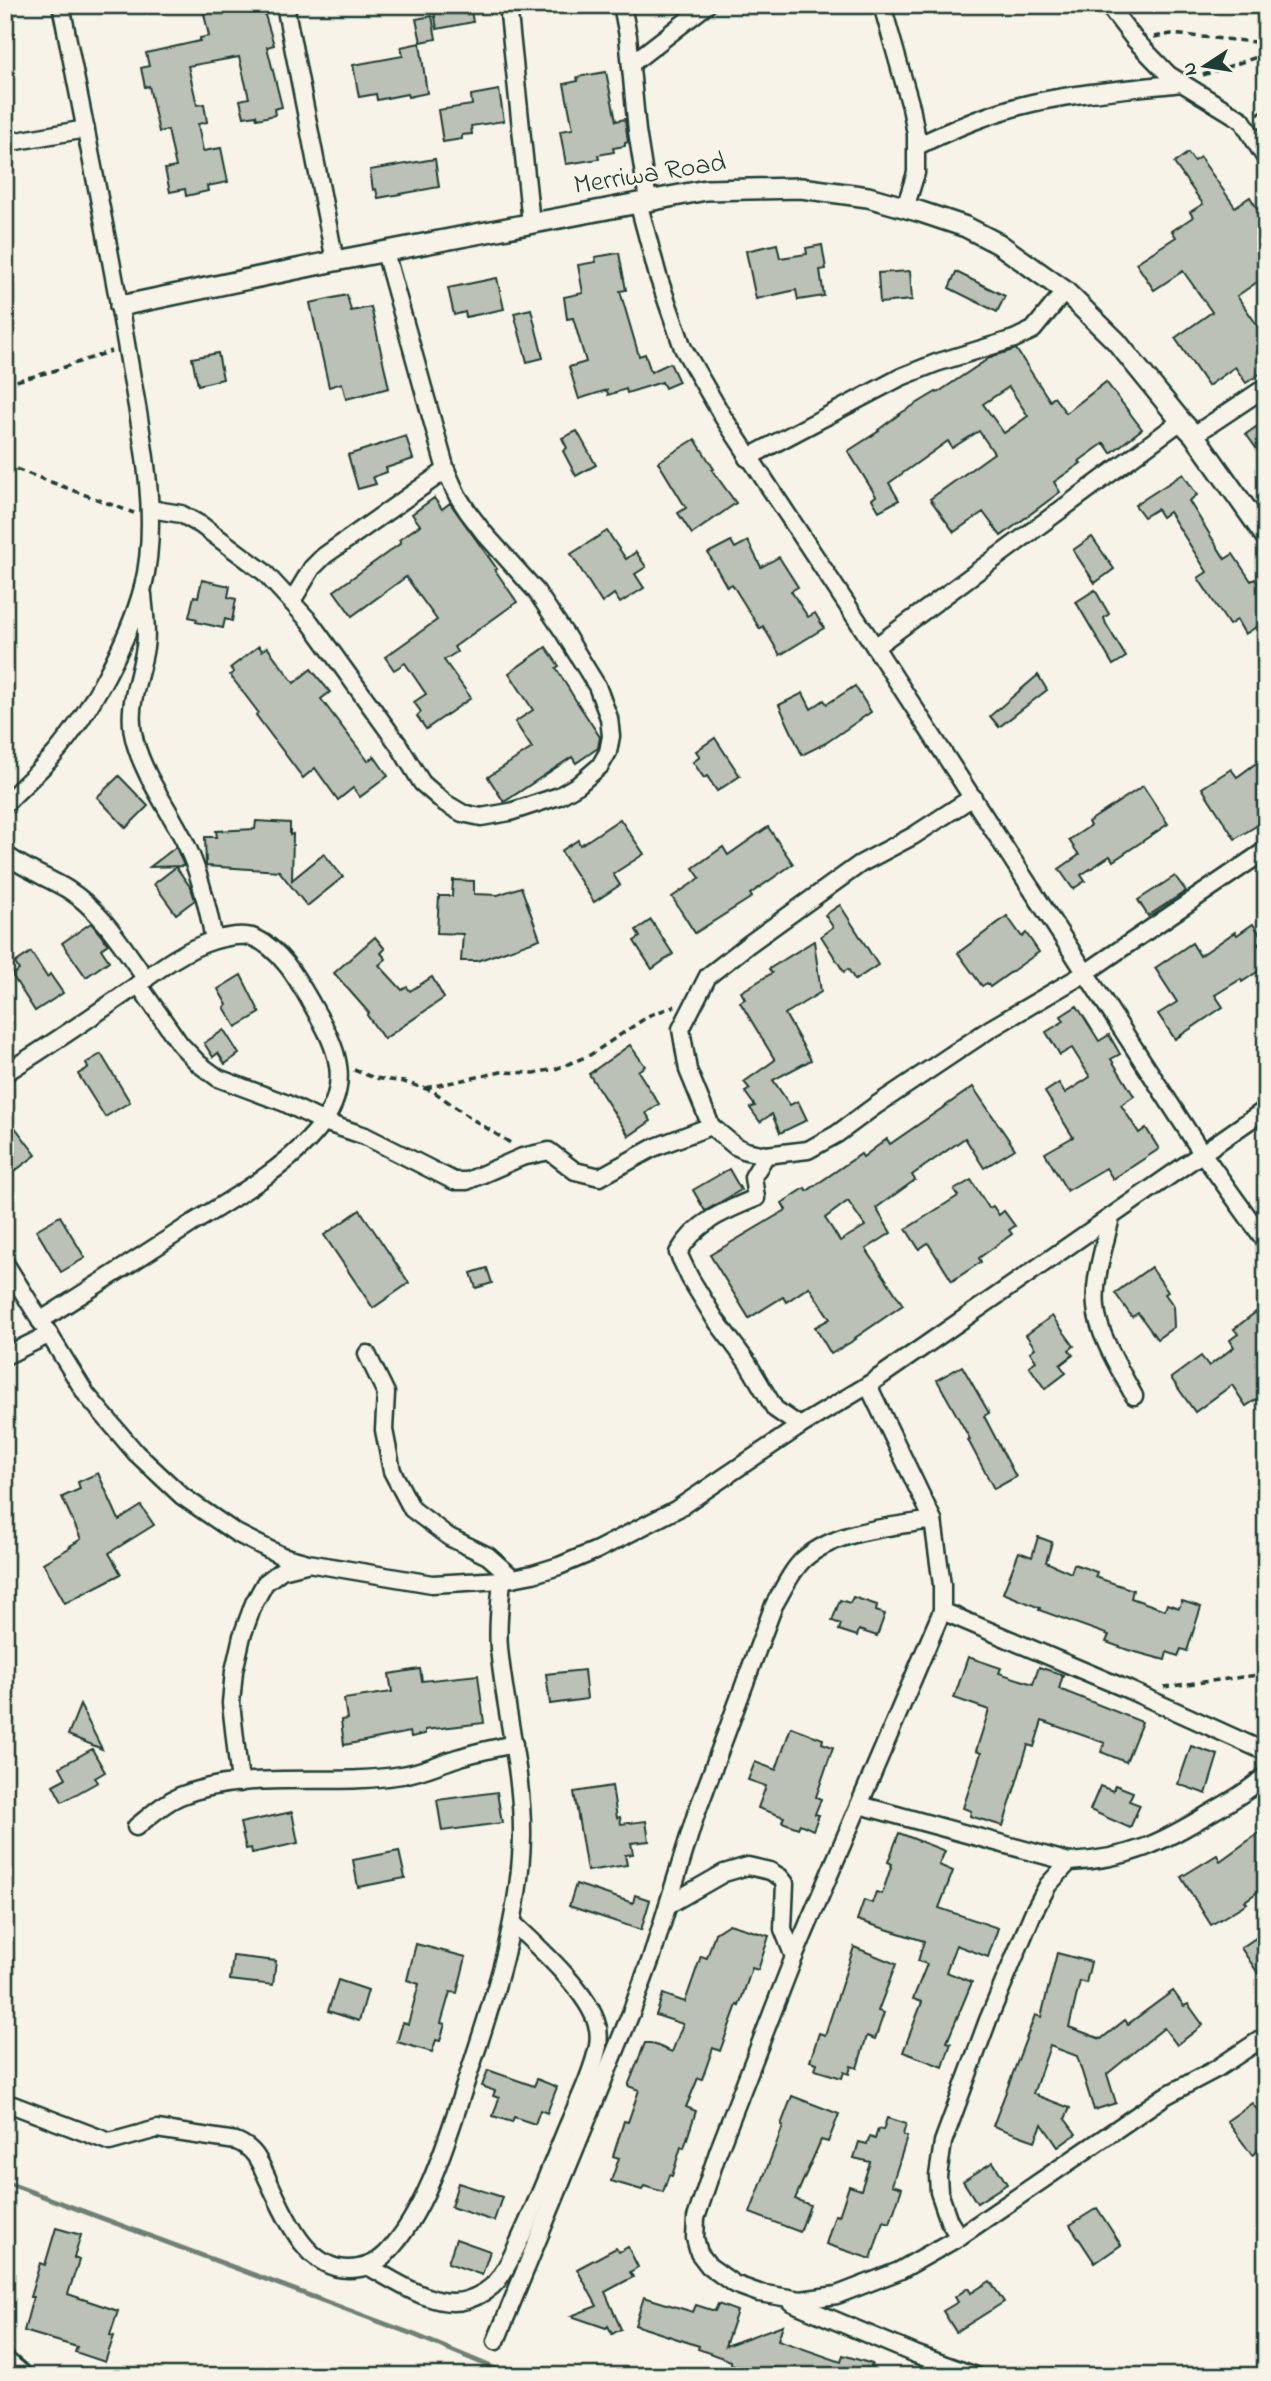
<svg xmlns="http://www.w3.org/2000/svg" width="1271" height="2381" viewBox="0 0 1271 2381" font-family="'Indie Flower',sans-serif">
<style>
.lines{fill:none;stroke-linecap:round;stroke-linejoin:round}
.stream{stroke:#6f8077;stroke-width:5}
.building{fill:#bbc1b6;stroke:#1f3d34;stroke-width:2;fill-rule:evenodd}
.minor-casing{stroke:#1f3d34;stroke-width:21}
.tertiary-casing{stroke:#1f3d34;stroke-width:24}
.path{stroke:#1f3d34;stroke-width:3.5;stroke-dasharray:7 5;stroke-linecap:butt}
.minor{stroke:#f7f3e8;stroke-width:16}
.tertiary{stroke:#f7f3e8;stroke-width:19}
.labels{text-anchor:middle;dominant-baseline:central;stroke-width:5;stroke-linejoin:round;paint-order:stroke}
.street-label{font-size:28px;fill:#1f3d34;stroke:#f7f3e8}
</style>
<rect width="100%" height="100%" fill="#f7f3e8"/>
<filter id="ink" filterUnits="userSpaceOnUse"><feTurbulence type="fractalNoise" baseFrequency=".0143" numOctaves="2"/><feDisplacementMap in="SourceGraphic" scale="14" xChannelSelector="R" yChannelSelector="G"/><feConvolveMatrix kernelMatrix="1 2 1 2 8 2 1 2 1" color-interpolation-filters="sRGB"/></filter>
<g filter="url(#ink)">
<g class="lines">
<!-- stream -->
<polyline class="stream" points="5,2182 415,2335 513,2376"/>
</g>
<!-- building -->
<g class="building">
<polygon points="202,5 262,5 274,45 267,47 282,107 274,109 275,115 257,119 256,115 244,117 240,100 249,98 239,57 188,66 197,105 204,104 207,122 198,124 203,151 221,148 228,182 207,186 208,191 186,196 185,189 170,192 165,169 176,167 168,130 159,132 149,86 145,87 141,68 149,66 146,53 200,41 200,38 209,36"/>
<polygon points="433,5 470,5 473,22 437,29"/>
<polygon points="432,16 436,39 421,42 416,19"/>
<polygon points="420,43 427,93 408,97 407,94 377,100 376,94 359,97 353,65 403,56 401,47"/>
<polygon points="606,72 616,121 625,119 628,142 625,143 625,146 613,148 614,152 598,155 599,159 566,164 560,131 573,129 564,84 578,81 577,77"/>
<polygon points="499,90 504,121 471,126 472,134 462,135 462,139 443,142 438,110 472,105 471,95"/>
<polygon points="1188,153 1194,161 1200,157 1235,207 1250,197 1266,223 1266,276 1237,296 1266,338 1266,370 1246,383 1235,367 1208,386 1175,338 1212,312 1183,271 1154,290 1136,263 1176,237 1172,231 1193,217 1190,212 1203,204 1174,163"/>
<polygon points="435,159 439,187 378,198 376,189 373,190 370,170"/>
<polygon points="777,244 780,258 807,254 806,248 822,245 826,269 820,270 824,296 798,300 796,290 756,299 746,251"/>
<polygon points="619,253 626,290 620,291 639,356 645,354 651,372 670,363 679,382 665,388 662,382 627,393 626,389 608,395 607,390 579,399 569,367 586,362 573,318 567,319 564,297 583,293 578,265 596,262 595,257"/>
<polygon points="910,271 912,300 880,303 878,273"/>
<polygon points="956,272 1005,296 997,312 949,288"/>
<polygon points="497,278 504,309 466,317 465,312 454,315 448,288"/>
<polygon points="347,295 351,311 371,307 389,388 346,399 342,383 329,387 310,303"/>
<polygon points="531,309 543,358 527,362 514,313"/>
<path d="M1016,349L1050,401L1054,397L1066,413L1106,382L1142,429L1111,453L1104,443L1079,461L1081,463L1054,482L1060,492L1001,536L983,512L954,532L930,499L994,453L979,431L952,448L948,441L889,483L899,500L879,511L872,499L876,496L848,451L879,431L878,430L901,413L936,392L937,393L991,357ZM1009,387L1028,416L1004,433L983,404Z"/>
<polygon points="218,353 223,379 198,385 192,358"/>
<polygon points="1266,420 1266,462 1246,434"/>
<polygon points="577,431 596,465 576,476 563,451 567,448 562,438"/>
<polygon points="406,436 413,459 386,468 387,472 373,477 376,484 358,489 348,455"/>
<polygon points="695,439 714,469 712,470 736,503 692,534 678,513 686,508 658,462"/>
<polygon points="1183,474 1197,495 1189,501 1225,559 1233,554 1251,581 1255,579 1266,596 1266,621 1245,634 1237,620 1229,625 1198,578 1207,572 1169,512 1162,517 1157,509 1144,517 1135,505"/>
<polygon points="434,498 442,509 450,503 497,569 495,570 517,602 454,647 457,652 444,660 471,698 426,729 417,716 421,712 414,702 426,694 405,663 394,670 385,657 437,620 406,577 352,616 334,591 401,543 399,540 420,525 412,514"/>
<polygon points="607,531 626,559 636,552 646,567 635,574 644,588 620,603 614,594 602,603 571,554"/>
<polygon points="1092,537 1114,569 1095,583 1073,550"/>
<polygon points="731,541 735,548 748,541 761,567 779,557 798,587 791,591 808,617 815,613 824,628 780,655 763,626 760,629 732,584 727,587 708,553"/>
<polygon points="202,580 230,586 228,597 236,599 232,621 225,619 223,628 196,622 197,619 189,617 194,596 198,597"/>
<polygon points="1095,590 1109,614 1104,618 1106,624 1126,657 1113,665 1076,602"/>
<polygon points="259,646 262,651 267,647 294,683 311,669 330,692 321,699 368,761 374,756 388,776 360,797 353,788 338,800 315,768 303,778 256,715 258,712 230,675 234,672 230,668"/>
<polygon points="546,647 559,666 556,668 575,699 600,737 598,748 576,763 572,757 504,802 488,777 532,748 515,722 533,710 509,673"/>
<polygon points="1038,675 1047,690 999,727 990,716"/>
<polygon points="855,686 871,712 826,743 802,755 779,705 803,693 811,709 824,700 827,704"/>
<polygon points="715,738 740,776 717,791 707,776 704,778 693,762 700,757 696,751"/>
<polygon points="1266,756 1266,820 1235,839 1202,788 1231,769 1237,777"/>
<polygon points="119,776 148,806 126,828 97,797"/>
<polygon points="1143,786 1168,824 1113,861 1110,856 1081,875 1085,881 1073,889 1059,869 1079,855 1069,840 1090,826 1088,822"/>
<polygon points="620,819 644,854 613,874 620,885 594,902 561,851 578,840 580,845 590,839"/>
<polygon points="256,821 290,823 290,835 293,834 292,880 324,854 343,877 307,906 279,871 206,866 205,837 217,837 216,831 255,829"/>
<polygon points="768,827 793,864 750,894 752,897 695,933 672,897 700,878 693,868 723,847 728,855"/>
<polygon points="176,847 184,866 150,867"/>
<polygon points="176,867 191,888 195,900 176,914 154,884"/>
<polygon points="1175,876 1186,891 1148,916 1138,900"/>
<polygon points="453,880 474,881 474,894 498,895 521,887 540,939 477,961 461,961 463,934 437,933 439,896 452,896"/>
<polygon points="840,905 878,965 855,980 848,969 844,972 821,936 833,927 825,915"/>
<polygon points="1007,916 1022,937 1026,933 1039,952 990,987 987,983 982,986 958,953"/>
<polygon points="651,920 673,954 652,969 634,941 640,937 636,930"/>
<polygon points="91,923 108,944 101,949 109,961 86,977 62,943"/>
<polygon points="1253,924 1264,940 1258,944 1266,954 1266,966 1242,982 1241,979 1215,995 1223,1007 1175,1039 1158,1014 1177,1002 1155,968 1192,943 1200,956 1235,932 1237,935"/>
<polygon points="375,937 385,949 381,953 386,959 379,965 402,990 407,987 410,991 432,977 444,998 384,1039 367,1015 369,1013 334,973"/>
<polygon points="814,941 821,992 785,1014 811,1060 773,1080 790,1105 798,1101 807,1120 780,1133 772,1114 760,1122 750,1108 755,1106 745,1092 750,1089 744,1082 775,1060 740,1002 745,999 741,992 772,973 769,969"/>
<polygon points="31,952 47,977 50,974 63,993 35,1011 12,975 19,970 15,963"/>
<polygon points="241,975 260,1013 236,1027 224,1007 227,1005 218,989"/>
<polygon points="1077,1006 1099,1041 1109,1035 1120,1054 1111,1059 1134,1096 1121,1105 1139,1133 1146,1128 1159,1149 1113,1179 1106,1168 1067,1191 1045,1153 1073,1137 1045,1092 1059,1083 1065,1093 1090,1077 1072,1048 1060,1055 1046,1032 1064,1021 1061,1016"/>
<polygon points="224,1030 239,1054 225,1064 218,1053 213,1057 204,1043"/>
<polygon points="630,1045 645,1066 638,1071 659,1104 646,1113 651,1121 629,1136 589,1074"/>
<polygon points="101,1054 130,1102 105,1117 78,1074 88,1068 86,1063"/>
<path d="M973,1087L1015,1149L984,1168L965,1138L912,1175L915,1180L876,1208L891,1233L866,1249L903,1305L855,1338L856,1339L831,1354L815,1327L830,1319L809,1287L786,1302L783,1297L749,1318L710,1255L786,1210L782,1203L805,1188L807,1191L861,1154L863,1157L887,1139L890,1144ZM848,1201L865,1226L840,1241L825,1218Z"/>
<polygon points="5,1114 36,1155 12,1173 5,1164"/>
<polygon points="729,1169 741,1190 705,1211 693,1190"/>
<polygon points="971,1180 989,1208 993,1206 999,1215 1004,1211 1015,1226 1009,1230 1012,1234 979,1258 981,1262 952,1281 928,1243 919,1249 906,1229 958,1196 954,1190"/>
<polygon points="360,1210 409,1283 373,1308 324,1235"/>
<polygon points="60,1216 85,1258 61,1272 36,1230"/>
<polygon points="1151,1267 1168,1292 1165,1294 1173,1305 1174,1327 1157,1339 1138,1313 1132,1317 1115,1293"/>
<polygon points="487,1268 492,1283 476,1288 471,1273"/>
<polygon points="1256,1312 1260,1317 1266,1312 1266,1393 1246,1406 1232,1385 1195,1412 1171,1378 1201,1356 1209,1366 1234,1347 1230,1340 1238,1334 1234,1329"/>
<polygon points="1052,1316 1074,1346 1069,1350 1073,1355 1060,1365 1066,1373 1045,1389 1029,1366 1036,1361 1030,1352 1035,1348 1026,1335"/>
<polygon points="962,1366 989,1413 984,1416 1016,1477 994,1489 968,1440 970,1439 937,1380"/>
<polygon points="98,1473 119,1520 141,1506 154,1525 109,1553 121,1574 65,1603 43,1563 71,1547 70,1546 81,1539 62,1497 80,1489 78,1482"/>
<polygon points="1038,1537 1052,1542 1046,1562 1071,1573 1074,1564 1097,1572 1095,1577 1133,1590 1131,1598 1165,1610 1167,1604 1179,1608 1182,1601 1201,1607 1187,1651 1181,1649 1178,1656 1167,1652 1165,1660 1128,1650 1106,1642 1109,1635 1039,1610 1040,1608 1003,1593 1019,1552 1032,1557"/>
<polygon points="853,1597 877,1605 876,1611 885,1614 877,1636 859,1630 857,1636 839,1630 841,1624 832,1621 840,1600 850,1603"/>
<polygon points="968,1657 1001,1668 999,1673 1033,1684 1039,1667 1063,1675 1059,1689 1142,1722 1126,1762 1101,1752 1105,1743 1042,1721 1034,1747 1028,1745 1003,1826 970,1816 971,1811 963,1808 981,1753 976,1751 989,1710 954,1698"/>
<polygon points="420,1669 422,1681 478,1675 484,1723 425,1730 425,1734 411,1737 410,1732 344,1745 341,1720 347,1719 344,1699 392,1692 389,1674"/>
<polygon points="584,1670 587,1699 550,1704 546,1674"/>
<polygon points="80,1705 102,1749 68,1735"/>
<polygon points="791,1727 823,1739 822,1743 833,1747 816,1797 821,1799 815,1814 819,1815 813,1830 800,1824 798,1828 782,1822 784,1817 758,1808 766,1786 748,1780 755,1762 776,1770"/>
<polygon points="1191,1746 1218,1755 1206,1794 1178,1784"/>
<polygon points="92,1749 105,1772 95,1778 98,1782 62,1802 53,1785 66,1778 60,1767"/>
<polygon points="1115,1785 1133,1792 1129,1801 1140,1805 1130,1828 1090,1810 1100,1786 1113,1791"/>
<polygon points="612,1786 617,1818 620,1817 621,1824 646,1821 649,1841 631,1843 633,1854 625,1855 627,1865 587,1871 574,1792"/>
<polygon points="497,1792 502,1823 442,1831 437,1800"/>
<polygon points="292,1812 298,1843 252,1853 251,1848 246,1849 240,1823"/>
<polygon points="1266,1828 1266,1886 1245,1901 1247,1903 1211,1925 1181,1877 1217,1855 1220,1861"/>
<polygon points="899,1833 945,1851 939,1865 953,1871 939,1908 998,1928 988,1957 956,1945 946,1972 972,1982 947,2042 951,2043 943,2067 903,2052 922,2002 913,1999 927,1964 918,1961 924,1941 857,1920 864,1900 872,1903 876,1892 882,1894 892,1864 888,1862"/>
<polygon points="399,1851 405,1878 358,1887 353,1860"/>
<polygon points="576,1884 633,1903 635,1895 650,1900 641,1930 569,1906"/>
<polygon points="729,1924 769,1936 758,1970 752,1968 739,2006 737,2005 720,2051 713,2048 702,2079 698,2078 686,2107 696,2111 684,2148 681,2147 672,2176 669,2175 663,2192 644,2186 642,2190 611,2181 619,2158 613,2156 624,2121 628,2122 639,2090 628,2086 645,2043 651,2043 672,2052 683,2024 656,2015 663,1994 685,2002 701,1956 707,1958 715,1933"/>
<polygon points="1266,1931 1266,1985 1241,1948"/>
<polygon points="416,1944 466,1957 457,1993 450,1992 441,2023 445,2024 440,2041 436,2040 432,2052 397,2042 403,2022 408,2024 419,1984 407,1980"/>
<polygon points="854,1947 896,1964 878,2011 884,2013 875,2039 867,2036 857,2068 851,2066 849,2074 844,2072 842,2078 815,2070 817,2063 810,2061 819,2033 825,2035"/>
<polygon points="1057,1953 1091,1962 1086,1983 1080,1981 1069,2027 1101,2039 1125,2020 1128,2024 1173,1991 1184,2006 1188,2004 1203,2025 1177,2045 1164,2028 1107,2074 1116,2103 1094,2110 1077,2056 1050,2046 1033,2094 1070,2108 1065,2119 1076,2134 1058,2147 1042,2124 1035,2141 993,2126 1035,2015 1041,2017"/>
<polygon points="233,1956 276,1961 273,1985 230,1980"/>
<polygon points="338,1980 368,1990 359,2021 328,2011"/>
<polygon points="488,2070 534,2086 537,2079 557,2087 547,2113 540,2110 535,2124 514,2117 512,2122 493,2116 499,2098 493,2096 495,2091 482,2086"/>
<polygon points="792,2096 839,2114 828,2142 821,2140 795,2199 810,2205 800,2232 750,2213 783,2126 781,2125"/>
<polygon points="1252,2103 1266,2121 1266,2145 1252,2155 1227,2121"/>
<polygon points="887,2118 906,2124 903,2135 907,2137 892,2185 902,2188 890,2223 883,2221 871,2259 826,2244 835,2215 839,2216 849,2186 861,2190 870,2162 854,2158 859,2142 867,2144 870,2137 875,2139 878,2129 883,2130"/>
<polygon points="993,2162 1007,2184 977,2203 963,2181"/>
<polygon points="458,2183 502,2197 494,2221 451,2207"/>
<polygon points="1097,2208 1121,2245 1095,2263 1070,2225"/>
<polygon points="56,2228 81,2235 74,2258 79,2260 68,2294 118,2311 110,2335 114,2336 105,2362 75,2352 77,2347 24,2331 33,2297 30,2297 40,2263 45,2265"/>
<polygon points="456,2239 490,2251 482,2275 448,2263"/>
<polygon points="628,2247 638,2267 630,2272 633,2277 605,2292 621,2329 612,2334 608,2326 606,2328 571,2316 597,2306 577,2269 616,2248 619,2252"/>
<polygon points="990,2281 1004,2302 956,2332 943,2311 958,2302 955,2297 968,2288 971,2293"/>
<polygon points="644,2297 693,2312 696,2305 715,2311 718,2304 737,2311 725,2346 783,2325 778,2340 841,2362 843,2355 872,2364 869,2372 873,2374 873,2376 796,2376 774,2368 771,2376 749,2376 751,2371 731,2364 731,2361 698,2349 699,2346 635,2325"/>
</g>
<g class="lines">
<!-- minor casing -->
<g class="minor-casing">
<g id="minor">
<polyline points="285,5 335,261"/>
<polyline points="508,5 531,223"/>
<polyline points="622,5 628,36 637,131 648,200"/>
<polyline points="882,5 911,107 916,134 916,173 905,208"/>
<polyline points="1108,5 1135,40 1169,75 1242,120 1266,159"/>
<polyline points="631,64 707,5"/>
<polyline points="5,143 86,129"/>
<path d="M917,146C955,128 992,112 1032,103C1081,92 1131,89 1181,83"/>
<polyline points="638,202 658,276 683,348 723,417 875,647 1202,1153 1266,1242"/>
<polyline points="1194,435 1266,387"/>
<polyline points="747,458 901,377 936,363 1014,339 1033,330 1065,291"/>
<polyline points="150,509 181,514 201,525 264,572 310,622 398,744 422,783 445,803 462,813 481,817 510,812 559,796 578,785 600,766 608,752 611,736 609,718 597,686 565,634 536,591 484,533 468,512 457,495 446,470 385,252"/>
<path d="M143,594C144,611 148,630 145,647C140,680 125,707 135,742C145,778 169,809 185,842C200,873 208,907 214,940"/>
<polyline points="292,601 312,568 324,556 446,470"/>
<polyline points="875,647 1181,421"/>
<path d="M5,804C21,788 38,772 54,755C90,713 129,640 143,587C161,515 140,427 128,355C108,238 84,122 61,5"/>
<path d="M5,854C24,869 47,877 67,889C101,910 123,947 146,979"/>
<polyline points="138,984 180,1044 199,1064 218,1078 285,1103 324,1122 365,1136 454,1181 467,1181 522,1157 549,1151 575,1171 600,1177 653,1148 711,1126 735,1146 746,1151 766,1155 808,1150 837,1134 875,1106 990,1029 1084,974 1266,850"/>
<path d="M5,1073C48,1047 88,1019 129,991C155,972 184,949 215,940C226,937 241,934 252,937C283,948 303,989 319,1017C339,1052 349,1084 324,1121C296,1162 234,1198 191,1224C141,1257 90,1289 40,1321"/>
<polyline points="711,1126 688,1070 681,1029 708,976 749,944 860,864 913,836 973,797"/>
<path d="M766,1155L753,1177L756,1198C724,1211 696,1222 678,1253L690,1278L715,1319L747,1362L775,1409L800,1426"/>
<path d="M1111,1217C1105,1244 1093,1280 1096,1307C1098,1335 1121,1371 1134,1396"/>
<polyline points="5,1263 86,1394 136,1453 182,1496 236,1533 282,1556 308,1563 432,1584 502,1580 533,1574 559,1566 597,1550 677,1509 800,1426 868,1385 1266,1109"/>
<polyline points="367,1354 386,1393 384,1430 392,1471 412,1509 449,1537 488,1556 513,1578"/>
<polyline points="5,1356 48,1335"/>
<polyline points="868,1385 933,1520 942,1585 942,1611 794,1957 718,2152 696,2218 695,2238 699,2253 709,2266 734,2284 759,2293 801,2300 837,2295 899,2271 959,2237 1165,2096 1216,2069 1266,2036"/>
<polyline points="942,1611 1129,1690 1266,1752"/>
<polyline points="240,1783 231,1703 234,1671 242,1636 254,1603 265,1583 282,1570 306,1564"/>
<path d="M860,1805L1069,1862C1130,1859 1161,1843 1212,1812C1231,1801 1250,1790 1266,1775"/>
<path d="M136,1827C150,1816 163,1803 180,1796C247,1769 330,1787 402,1775C422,1772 438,1764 457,1758C476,1752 495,1748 514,1744"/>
<polyline points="668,1905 724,1873 748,1866 770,1871 780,1877 785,1883 783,1929 794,1957"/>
<path d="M5,2102L110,2142L157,2129L236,2141C255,2148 260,2163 268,2180C284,2213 305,2269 348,2269C363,2269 375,2265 386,2254C426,2212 446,2143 464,2088C491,2007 520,1923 522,1837C523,1773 505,1712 499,1648C497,1626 500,1603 502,1580"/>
<polyline points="959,2237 949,2221 939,2192 938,2176 943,2142 988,2020 1033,1913 1048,1885 1069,1862"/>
<path d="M369,2267C396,2281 435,2310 467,2300C479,2296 490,2290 498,2280C510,2264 518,2243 527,2224C540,2194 552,2165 564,2135C575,2108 592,2075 598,2046C599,2040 599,2030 597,2025C589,1992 537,1946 513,1923"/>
<polyline points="791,2302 915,2354 976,2376"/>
<path d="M496,2341L631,2013L652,1956L695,1817L774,1605C783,1590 791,1571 804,1559C837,1530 891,1527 933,1520"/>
<polyline points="5,2359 25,2376"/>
</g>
</g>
<!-- tertiary casing -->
<g class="tertiary-casing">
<polyline id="tertiary" points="120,306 335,261 706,190 801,188 868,197 921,212 966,227 999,244 1065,291 1116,341 1181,421 1194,435 1266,537"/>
</g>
<!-- path -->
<g class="path">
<polyline points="1154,37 1171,34 1255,42 1266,46"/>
<polyline points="1203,75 1266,54"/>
<polyline points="1258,114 1266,109"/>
<polyline points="5,384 53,371 111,351"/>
<polyline points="5,465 134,513"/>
<polyline points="354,1070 375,1078 404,1082 433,1091 469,1117 512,1144"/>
<polyline points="425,1088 501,1072 534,1073 556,1069 590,1055 650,1015 675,1006"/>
<polyline points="1164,1687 1266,1674"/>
</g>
<!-- minor -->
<use href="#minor" class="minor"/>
<!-- tertiary -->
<use href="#tertiary" class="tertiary"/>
</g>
</g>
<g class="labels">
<!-- street labels -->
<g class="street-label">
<text transform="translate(650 175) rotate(-9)">Merriwa Road</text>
</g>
</g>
<!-- margin -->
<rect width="1271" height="2381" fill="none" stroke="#f7f3e8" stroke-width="28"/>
<rect x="14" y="14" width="1243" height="2353" fill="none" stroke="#1f3d34" stroke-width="2.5" filter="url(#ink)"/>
<!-- north arrow -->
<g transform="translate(1205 66) rotate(258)" stroke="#f7f3e8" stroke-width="5" paint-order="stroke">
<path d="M0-5L12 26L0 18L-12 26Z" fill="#1f3d34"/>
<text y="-10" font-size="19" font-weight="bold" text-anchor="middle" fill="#1f3d34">N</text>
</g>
</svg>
